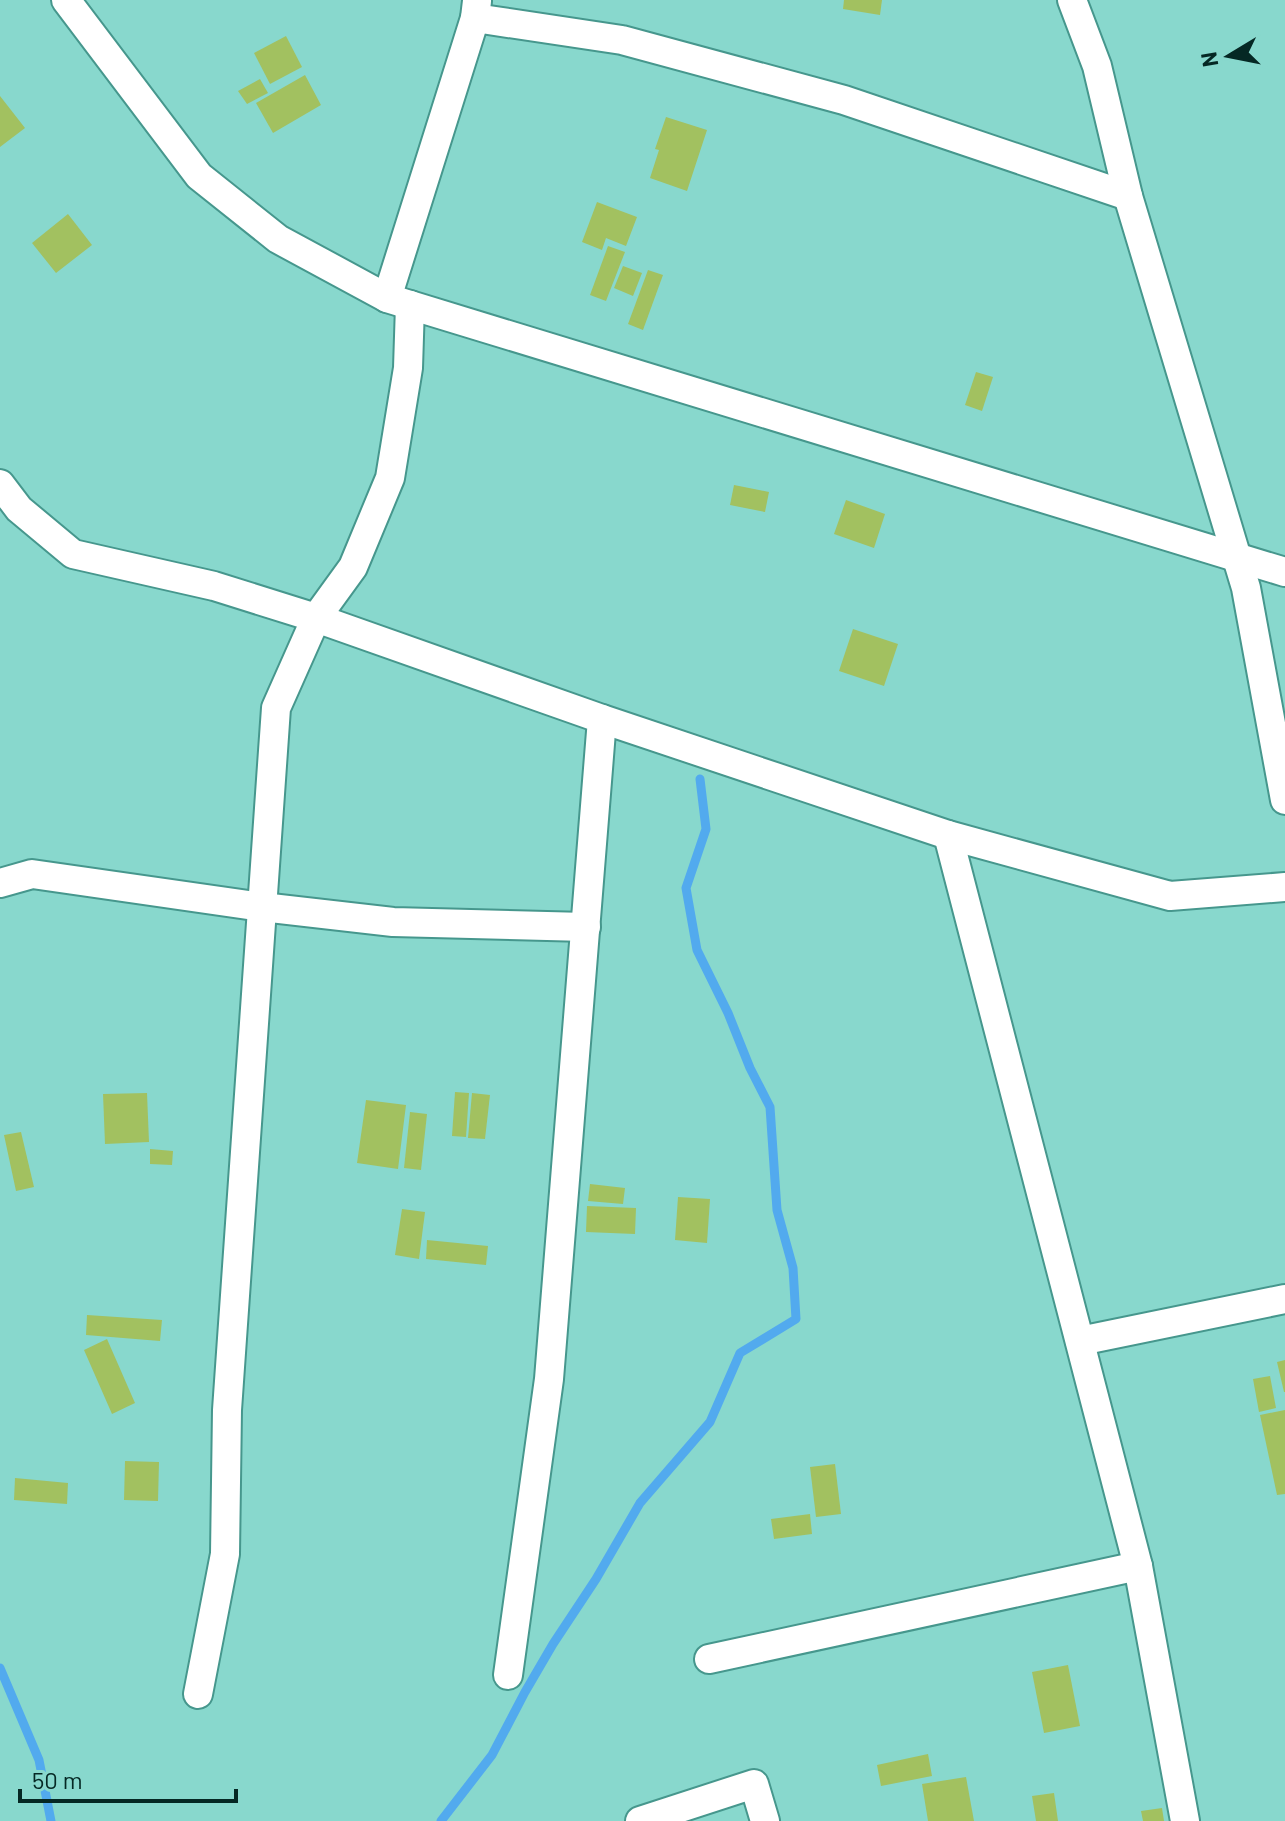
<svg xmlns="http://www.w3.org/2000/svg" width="1285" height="1821" viewBox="0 0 1285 1821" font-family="Barlow,sans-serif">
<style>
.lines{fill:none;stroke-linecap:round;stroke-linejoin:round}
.stream{stroke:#52aaee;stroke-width:9}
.building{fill:#a2c160}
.minor-casing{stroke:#46978d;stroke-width:32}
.minor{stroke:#fff;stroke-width:28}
</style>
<rect width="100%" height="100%" fill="#88d8cd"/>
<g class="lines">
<!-- stream -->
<g class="stream">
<polyline points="0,1668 39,1760 51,1821"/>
<polyline points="441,1821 492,1755 525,1692 553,1644 596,1579 640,1503 710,1422 740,1353 796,1319 793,1268 777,1210 770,1107 750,1068 728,1013 697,950 686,888 706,829 700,779"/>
</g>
</g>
<!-- building -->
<g class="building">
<polygon points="844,0 882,0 880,15 843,9"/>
<polygon points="286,36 302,67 270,84 254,53"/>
<polygon points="305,75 321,105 273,133 256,103"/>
<polygon points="260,79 268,93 247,104 238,91"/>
<polygon points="0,96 25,128 0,147"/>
<polygon points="666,117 707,130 687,191 650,178 659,150 655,149"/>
<polygon points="597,202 637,217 626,246 606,238 602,250 582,242"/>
<polygon points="68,214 92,245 56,273 32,243"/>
<polygon points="608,246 625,252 606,301 590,295"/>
<polygon points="623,266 642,273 633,296 614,288"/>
<polygon points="648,270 663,275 643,330 628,324"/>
<polygon points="976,372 993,377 982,411 965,405"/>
<polygon points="734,485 769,492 765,512 730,505"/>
<polygon points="846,500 885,514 874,548 834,534"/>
<polygon points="853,629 898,644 884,686 839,671"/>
<polygon points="455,1092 469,1093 466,1137 452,1136"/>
<polygon points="147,1093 149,1142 105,1144 103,1094"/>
<polygon points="472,1093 490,1095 485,1139 468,1138"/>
<polygon points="366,1100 406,1105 398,1169 357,1163"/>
<polygon points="410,1112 427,1114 421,1170 404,1168"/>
<polygon points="21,1132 34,1187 16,1191 4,1135"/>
<polygon points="150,1149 173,1151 172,1165 150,1164"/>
<polygon points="590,1184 625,1188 623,1204 588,1201"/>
<polygon points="678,1197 710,1199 707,1243 675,1240"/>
<polygon points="587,1206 636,1208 635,1234 586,1232"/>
<polygon points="402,1209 425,1212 419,1259 395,1255"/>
<polygon points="427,1240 488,1246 486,1265 426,1259"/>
<polygon points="87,1315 162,1320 160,1341 86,1335"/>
<polygon points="107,1339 135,1403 112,1414 84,1350"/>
<polygon points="1285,1360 1285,1392 1284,1392 1277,1362"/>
<polygon points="1270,1376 1276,1408 1259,1412 1253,1379"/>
<polygon points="1285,1410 1285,1494 1277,1495 1260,1415"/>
<polygon points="125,1461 159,1462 158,1501 124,1500"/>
<polygon points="835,1464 841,1514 816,1517 810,1467"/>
<polygon points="15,1478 68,1483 67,1504 14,1500"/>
<polygon points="810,1514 812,1534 774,1539 771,1519"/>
<polygon points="1068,1665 1080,1726 1044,1733 1032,1672"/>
<polygon points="928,1754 932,1776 881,1786 877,1765"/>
<polygon points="966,1777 974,1821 928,1821 922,1784"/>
<polygon points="1054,1793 1058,1821 1036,1821 1032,1796"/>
<polygon points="1162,1808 1164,1821 1143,1821 1141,1811"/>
</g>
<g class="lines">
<!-- minor casing -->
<g class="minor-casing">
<g id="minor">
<polyline points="66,0 199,176 278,239 387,298 1285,572"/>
<polyline points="1072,0 1097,66 1128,196 1246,588 1285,800"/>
<polyline points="475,18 622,40 844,100 1128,196"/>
<polyline points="387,298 475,18 477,1"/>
<polyline points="0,484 19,509 73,554 214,586 316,618 602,719 549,1379 508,1675"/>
<polyline points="602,719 948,835 1170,896 1285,887"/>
<polyline points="948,835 1138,1566 1185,1821"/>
<polyline points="0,883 32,874 262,907 393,922 586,927"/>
<polyline points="1080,1341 1285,1299"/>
<polyline points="709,1659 1138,1566"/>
<polyline points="198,1694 225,1554 227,1410 276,708 316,618 353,567 390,478 408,368 410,305"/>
<polyline points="640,1821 754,1784 765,1821"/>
</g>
</g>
<!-- minor -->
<use href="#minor" class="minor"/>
</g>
<!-- north arrow -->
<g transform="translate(1229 56) rotate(260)" stroke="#88d8cd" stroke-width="6" paint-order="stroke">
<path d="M0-6L14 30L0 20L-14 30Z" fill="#052824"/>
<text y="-12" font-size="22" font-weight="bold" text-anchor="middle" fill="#052824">N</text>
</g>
<!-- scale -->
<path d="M20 1789v12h216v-12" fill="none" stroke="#052824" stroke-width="4"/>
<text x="32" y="1789" font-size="24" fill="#052824" stroke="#88d8cd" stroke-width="6" paint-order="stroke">50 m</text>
</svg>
